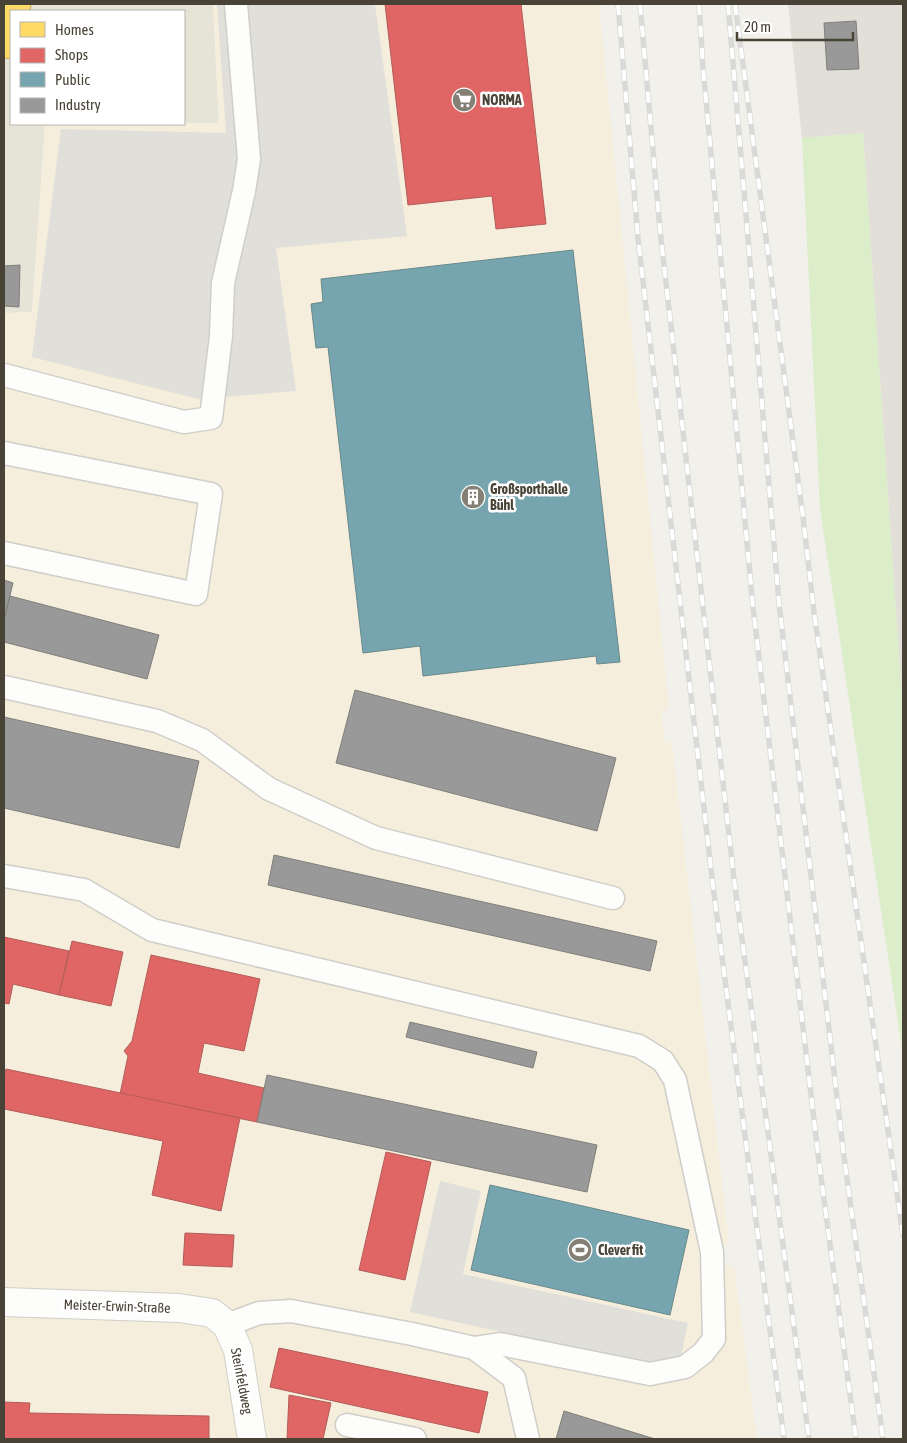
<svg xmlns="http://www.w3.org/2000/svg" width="907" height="1443" viewBox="0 0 907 1443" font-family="'Asap Condensed',sans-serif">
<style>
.residential{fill:#e6e3d7}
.commercial{fill:#f5eedc}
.industrial{fill:#e2dfd8}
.green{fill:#dbedc9}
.parking{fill:#e1dfda}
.homes{fill:#ffd966;stroke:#c8ac58}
.shops{fill:#e06666;stroke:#b25c58}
.public{fill:#76a5af;stroke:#68888b}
.industry{fill:#999;stroke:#817f7b}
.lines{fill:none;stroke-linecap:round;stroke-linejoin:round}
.service-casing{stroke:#d0cec8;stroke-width:25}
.minor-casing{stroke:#d0cec8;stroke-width:30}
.service{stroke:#fdfdfc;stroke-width:22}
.minor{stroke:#fdfdfc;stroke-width:28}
.rail-casing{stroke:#d9d9d8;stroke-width:5.5}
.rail{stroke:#fff;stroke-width:4;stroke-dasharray:11;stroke-linecap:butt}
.labels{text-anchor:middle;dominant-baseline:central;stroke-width:5;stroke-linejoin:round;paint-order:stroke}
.poi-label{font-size:14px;font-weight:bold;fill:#484336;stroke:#fff;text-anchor:start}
.street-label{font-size:14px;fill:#484336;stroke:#fff}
</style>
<rect width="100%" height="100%" fill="#f2f0ea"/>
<!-- residential -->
<polygon class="residential" points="4,4 213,4 219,124 184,123 184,11 11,11 11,124 45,124 32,312 4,313"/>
<!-- commercial -->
<polygon class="commercial" points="213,4 599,4 669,709 661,711 665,743 672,742 729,1244 722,1246 725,1266 734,1266 757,1439 4,1439 4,313 32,312 45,124 219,123"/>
<!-- industrial -->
<polygon class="industrial" points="788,4 903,4 903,713 863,133 802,138"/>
<!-- green -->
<polygon class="green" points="863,133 903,713 903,1055 820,509 802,138"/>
<!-- parking -->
<g class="parking">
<polygon points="217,4 375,4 407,236 276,248 296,391 198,399 32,357 61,129 226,133"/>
<polygon points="440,1181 481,1191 463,1274 688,1323 678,1370 410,1312"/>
</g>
<!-- homes -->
<polygon class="homes" points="4,4 31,4 30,11 11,11 11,59 4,58"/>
<!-- shops -->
<g class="shops">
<polygon points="385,4 521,4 546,224 496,229 492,196 408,205"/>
<polygon points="4,937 69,951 59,995 13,984 9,1004 4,1003"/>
<polygon points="72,941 123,952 111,1006 59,995"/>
<polygon points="151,955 260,979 244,1051 204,1043 198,1073 264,1088 257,1122 120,1094 128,1056 124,1051 132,1041"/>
<polygon points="6,1069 240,1118 221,1211 152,1195 163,1141 4,1109 4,1079"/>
<polygon points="386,1152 431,1162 405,1280 359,1270"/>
<polygon points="185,1233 234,1235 232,1267 183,1265"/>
<polygon points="279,1348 488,1392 479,1433 270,1387"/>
<polygon points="289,1395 331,1403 323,1439 287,1439"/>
<polygon points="4,1402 30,1403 29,1413 209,1416 209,1439 4,1439"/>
</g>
<!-- public -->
<g class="public">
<polygon points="573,250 620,662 597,664 596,656 423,676 420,646 363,653 328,347 316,348 311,304 323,302 321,279"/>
<polygon points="490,1185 689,1230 670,1315 471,1270"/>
</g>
<!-- industry -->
<g class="industry">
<polygon points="856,21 859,69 827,70 824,23"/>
<polygon points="20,265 19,307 4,306 4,266"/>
<polygon points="4,580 13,583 4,620"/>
<polygon points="10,596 159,635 147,679 4,642 4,620"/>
<polygon points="355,690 616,758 597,831 336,763"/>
<polygon points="4,717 199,761 179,848 4,808"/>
<polygon points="274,855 657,941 650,971 268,885"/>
<polygon points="410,1022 537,1052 533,1068 406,1037"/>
<polygon points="267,1075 597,1145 587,1192 257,1122"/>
<polygon points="564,1411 655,1439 556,1439"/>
</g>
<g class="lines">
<!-- service casing -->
<g class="service-casing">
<g id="service">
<polyline points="4,375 184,422 211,418 221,336 223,283 244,191 249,159 236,4"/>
<polyline points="4,453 211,494 196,594 4,553"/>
<polyline points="4,687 157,721 202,740 269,789 376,838 613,898"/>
<polyline points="4,876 84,890 152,930 639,1046 663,1061 675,1080 712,1252 714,1339 703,1353 685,1367 650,1374 500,1344 474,1348"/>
<polyline points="227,1325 259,1313 291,1311 412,1334 474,1348 514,1378 528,1439"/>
<polyline points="347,1425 415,1439"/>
</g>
</g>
<!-- minor casing -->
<g class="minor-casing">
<polyline id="minor" points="4,1302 179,1308 212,1313 227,1325 238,1350 252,1439"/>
</g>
<!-- service -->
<use href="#service" class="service"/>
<!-- minor -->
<use href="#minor" class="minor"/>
<!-- rail casing -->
<g class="rail-casing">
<g id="rail">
<polyline points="618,4 638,238 713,886 784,1439"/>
<polyline points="640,4 660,230 734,879 809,1439"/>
<polyline points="699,4 703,68 753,607 819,1162 856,1439"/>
<polyline points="728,4 779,603 844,1157 883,1439"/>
<polyline points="735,4 803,517 814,612 903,1235"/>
</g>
</g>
<!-- rail -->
<use href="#rail" class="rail"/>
</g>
<!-- icons -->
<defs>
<g id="supermarket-disc" transform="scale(1.25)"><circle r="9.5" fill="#848075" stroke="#fff"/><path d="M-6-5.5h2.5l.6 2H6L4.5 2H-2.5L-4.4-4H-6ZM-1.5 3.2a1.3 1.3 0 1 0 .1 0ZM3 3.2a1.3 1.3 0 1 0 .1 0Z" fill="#fff"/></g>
<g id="building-disc" transform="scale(1.25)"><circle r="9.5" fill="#848075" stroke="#fff"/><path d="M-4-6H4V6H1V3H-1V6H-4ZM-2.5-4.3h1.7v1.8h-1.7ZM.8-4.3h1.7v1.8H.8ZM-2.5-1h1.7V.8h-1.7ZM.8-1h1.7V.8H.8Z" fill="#fff"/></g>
<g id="stadium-disc" transform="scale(1.25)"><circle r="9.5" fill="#848075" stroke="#fff"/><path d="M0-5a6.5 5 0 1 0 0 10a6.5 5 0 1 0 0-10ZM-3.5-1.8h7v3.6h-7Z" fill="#fff"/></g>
</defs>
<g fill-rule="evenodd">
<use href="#supermarket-disc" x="464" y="100"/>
<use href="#building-disc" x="473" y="497"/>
<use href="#stadium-disc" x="580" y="1250"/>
</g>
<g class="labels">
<!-- poi labels -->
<g class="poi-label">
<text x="482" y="100">NORMA</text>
<text x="490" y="489">Großsporthalle<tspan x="490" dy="16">Bühl</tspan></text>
<text x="598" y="1250">Clever fit</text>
</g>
<!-- street labels -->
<g class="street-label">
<text transform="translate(117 1306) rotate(2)">Meister-Erwin-Straße</text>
<text transform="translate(242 1381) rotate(79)">Steinfeldweg</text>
</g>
</g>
<!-- border -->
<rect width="907" height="1443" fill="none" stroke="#484336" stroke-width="10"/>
<!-- legend -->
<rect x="10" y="10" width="175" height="115" fill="#ffffff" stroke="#b6b4af"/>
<rect x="20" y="22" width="25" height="15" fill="#ffd966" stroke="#b6b4af"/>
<text x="55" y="35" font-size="15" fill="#484336">Homes</text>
<rect x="20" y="48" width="25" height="15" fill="#e06666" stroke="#b6b4af"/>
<text x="55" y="60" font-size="15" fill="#484336">Shops</text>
<rect x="20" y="72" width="25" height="15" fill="#76a5af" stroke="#b6b4af"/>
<text x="55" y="85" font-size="15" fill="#484336">Public</text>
<rect x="20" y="98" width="25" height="15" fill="#999999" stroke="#b6b4af"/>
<text x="55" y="110" font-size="15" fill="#484336">Industry</text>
<!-- scale -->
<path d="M737 32v8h116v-8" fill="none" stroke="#484336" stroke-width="2.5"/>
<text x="744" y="32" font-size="15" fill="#484336" stroke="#ffffff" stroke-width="4" paint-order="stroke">20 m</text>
</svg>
